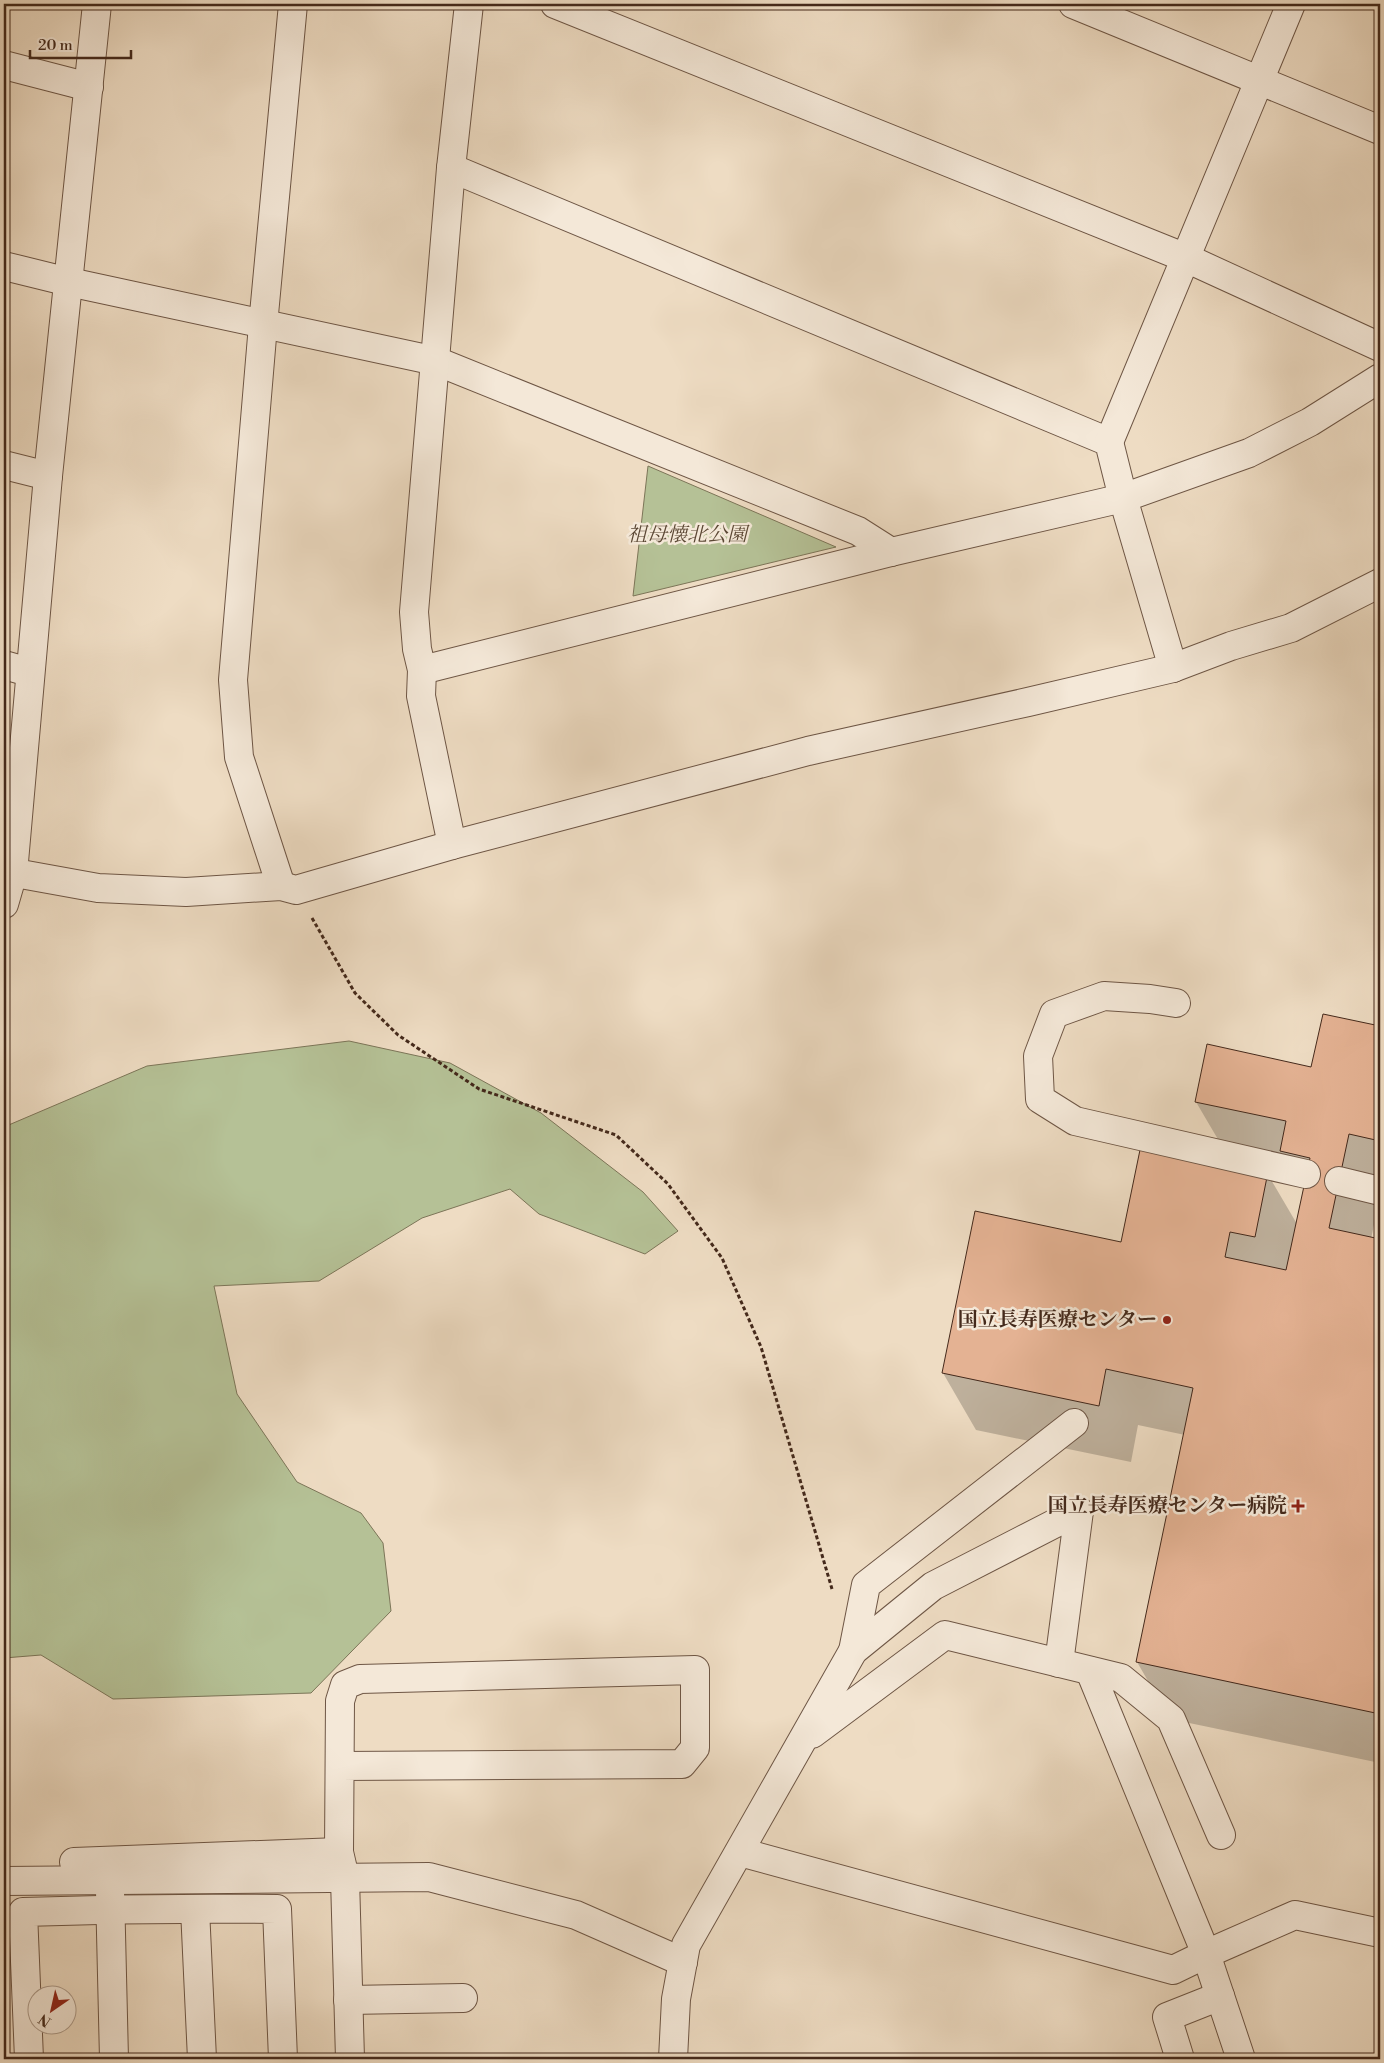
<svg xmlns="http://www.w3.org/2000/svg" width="1384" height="2063" viewBox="0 0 1384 2063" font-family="'Libre Bodoni','Noto Serif JP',serif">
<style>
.green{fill:#b5c196;stroke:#7c7558}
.shadow{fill:#0003}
.building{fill:#e4b293;stroke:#44291b}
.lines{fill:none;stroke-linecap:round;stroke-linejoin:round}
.minor-casing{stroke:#6e5645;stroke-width:30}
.path{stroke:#44291b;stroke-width:3;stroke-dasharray:4 2.5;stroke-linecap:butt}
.minor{stroke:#f4e8d8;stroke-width:28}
.poi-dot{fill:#8f2418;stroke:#f4e8d8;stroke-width:2}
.labels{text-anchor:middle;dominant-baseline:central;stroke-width:5;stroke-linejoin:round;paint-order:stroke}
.park-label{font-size:20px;font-style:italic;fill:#5b4734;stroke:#f4e8d8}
.poi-label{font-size:20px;font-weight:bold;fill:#44291b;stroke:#f4e8d8;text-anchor:end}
</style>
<rect width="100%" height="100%" fill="#eedcc3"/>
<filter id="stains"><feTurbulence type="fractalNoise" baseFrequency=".004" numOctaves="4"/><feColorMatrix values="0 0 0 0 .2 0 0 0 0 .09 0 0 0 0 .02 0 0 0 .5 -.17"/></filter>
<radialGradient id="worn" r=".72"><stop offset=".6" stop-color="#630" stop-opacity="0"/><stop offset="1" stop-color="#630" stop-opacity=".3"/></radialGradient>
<!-- green -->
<g class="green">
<polygon points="648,466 836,547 633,596"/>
<polygon points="349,1041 450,1063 541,1113 643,1192 678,1231 645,1254 539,1214 510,1189 422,1218 319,1281 214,1286 237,1394 297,1482 361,1513 383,1543 391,1611 311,1693 113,1699 41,1655 4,1658 4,1127 147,1066"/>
</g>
<!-- shadow -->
<polygon class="shadow" points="1324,1015 1380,1027 1380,1196 1371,1239 1380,1241 1380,1763 1170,1719 1137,1662 1185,1435 1138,1425 1131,1462 976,1430 943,1373 1122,1244 1267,1173 1297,1224 1304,1190 1294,1172 1229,1158 1196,1102 1312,1068"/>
<!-- building -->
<polygon class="building" points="1323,1014 1380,1026 1380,1141 1349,1134 1329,1228 1380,1239 1380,1714 1136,1662 1193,1388 1106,1369 1099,1406 942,1373 975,1211 1121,1242 1141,1145 1268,1172 1255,1237 1230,1232 1225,1257 1286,1270 1310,1158 1280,1151 1286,1121 1195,1102 1207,1044 1311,1067"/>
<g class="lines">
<!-- minor casing -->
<g class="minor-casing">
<g id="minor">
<polyline points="555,4 1186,258 1380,347"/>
<polyline points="1073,4 1380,130"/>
<polyline points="4,65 89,87"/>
<polyline points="451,168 1109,442 1123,498 1173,668"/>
<polyline points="4,266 69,282 436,361 858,531 891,552"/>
<polyline points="1109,442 1291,4"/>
<polyline points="4,465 48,476"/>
<polyline points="4,665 29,672"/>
<polyline points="422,670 891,552 1123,498 1249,453 1310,422 1380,378"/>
<polyline points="452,845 421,696 422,670 417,649 414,612 451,168 469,4"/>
<polyline points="4,871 98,888 186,892 281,886 296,890 452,845 808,751 1028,702 1173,668 1231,646 1291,628 1380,583"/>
<polyline points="281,886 239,757 233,680 263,325 293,4"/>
<polyline points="4,904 13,873 48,476 97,4"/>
<polyline points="1176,1003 1150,999 1104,996 1054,1014 1038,1056 1040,1099 1075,1121 1306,1174"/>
<polyline points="1339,1181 1380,1191"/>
<polyline points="853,1651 866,1585 1074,1423"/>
<polyline points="1090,1671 1206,1954 1241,2059"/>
<polyline points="812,1734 945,1635 1121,1678 1171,1719 1221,1835"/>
<polyline points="339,1852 340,1701 345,1685 360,1679 695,1670 695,1748 682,1764 340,1766"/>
<polyline points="740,1852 1173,1970 1206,1954 1295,1915 1380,1933"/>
<polyline points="74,1862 339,1852 345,1878 350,2059"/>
<polyline points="4,1881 429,1877 576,1915 683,1962"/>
<polyline points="110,1891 114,2059"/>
<polyline points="195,1909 202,2059"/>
<polyline points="348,2000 463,1998"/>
<path d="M29,2059L23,1912C108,1909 192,1908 277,1909L283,2059"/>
<polyline points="673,2059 676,1999 686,1945 853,1651 933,1586 1079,1511 1059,1663"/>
<polyline points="1180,2059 1167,2017 1220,1996"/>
</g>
</g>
<!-- path -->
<polyline class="path" points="312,918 355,993 398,1035 479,1089 616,1135 668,1184 722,1258 761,1347 832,1589"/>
<!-- minor -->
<use href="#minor" class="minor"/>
</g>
<!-- markers -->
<g class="poi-dot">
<circle cx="1167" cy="1320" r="5"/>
<path d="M1295.5 1498.5h5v5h5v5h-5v5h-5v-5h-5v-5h5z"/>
</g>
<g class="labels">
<!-- park labels -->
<g class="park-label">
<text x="687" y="535">祖母懐北公園</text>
</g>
<!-- poi labels -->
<g class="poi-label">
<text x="1157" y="1320">国立長寿医療センター</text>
<text x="1287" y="1506">国立長寿医療センター病院</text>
</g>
</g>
<!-- margin -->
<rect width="1384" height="2063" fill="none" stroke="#eedcc3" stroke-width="20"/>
<rect x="5" y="5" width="1374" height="2053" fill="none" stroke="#44291b" stroke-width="2.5"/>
<rect x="10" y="10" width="1364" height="2043" fill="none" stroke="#44291b"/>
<!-- north arrow -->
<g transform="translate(52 2010) rotate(214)"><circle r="24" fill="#f4e8d8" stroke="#ae9c8c"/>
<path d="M0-4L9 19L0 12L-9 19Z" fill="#8f2418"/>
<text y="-8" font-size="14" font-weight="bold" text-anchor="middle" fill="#44291b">N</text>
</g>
<!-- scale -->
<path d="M30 50v8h101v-8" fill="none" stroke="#44291b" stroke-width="2.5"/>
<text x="38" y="50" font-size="15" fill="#44291b" stroke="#f4e8d8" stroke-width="4" paint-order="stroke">20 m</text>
<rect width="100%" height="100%" filter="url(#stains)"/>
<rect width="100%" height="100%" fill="url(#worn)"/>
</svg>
